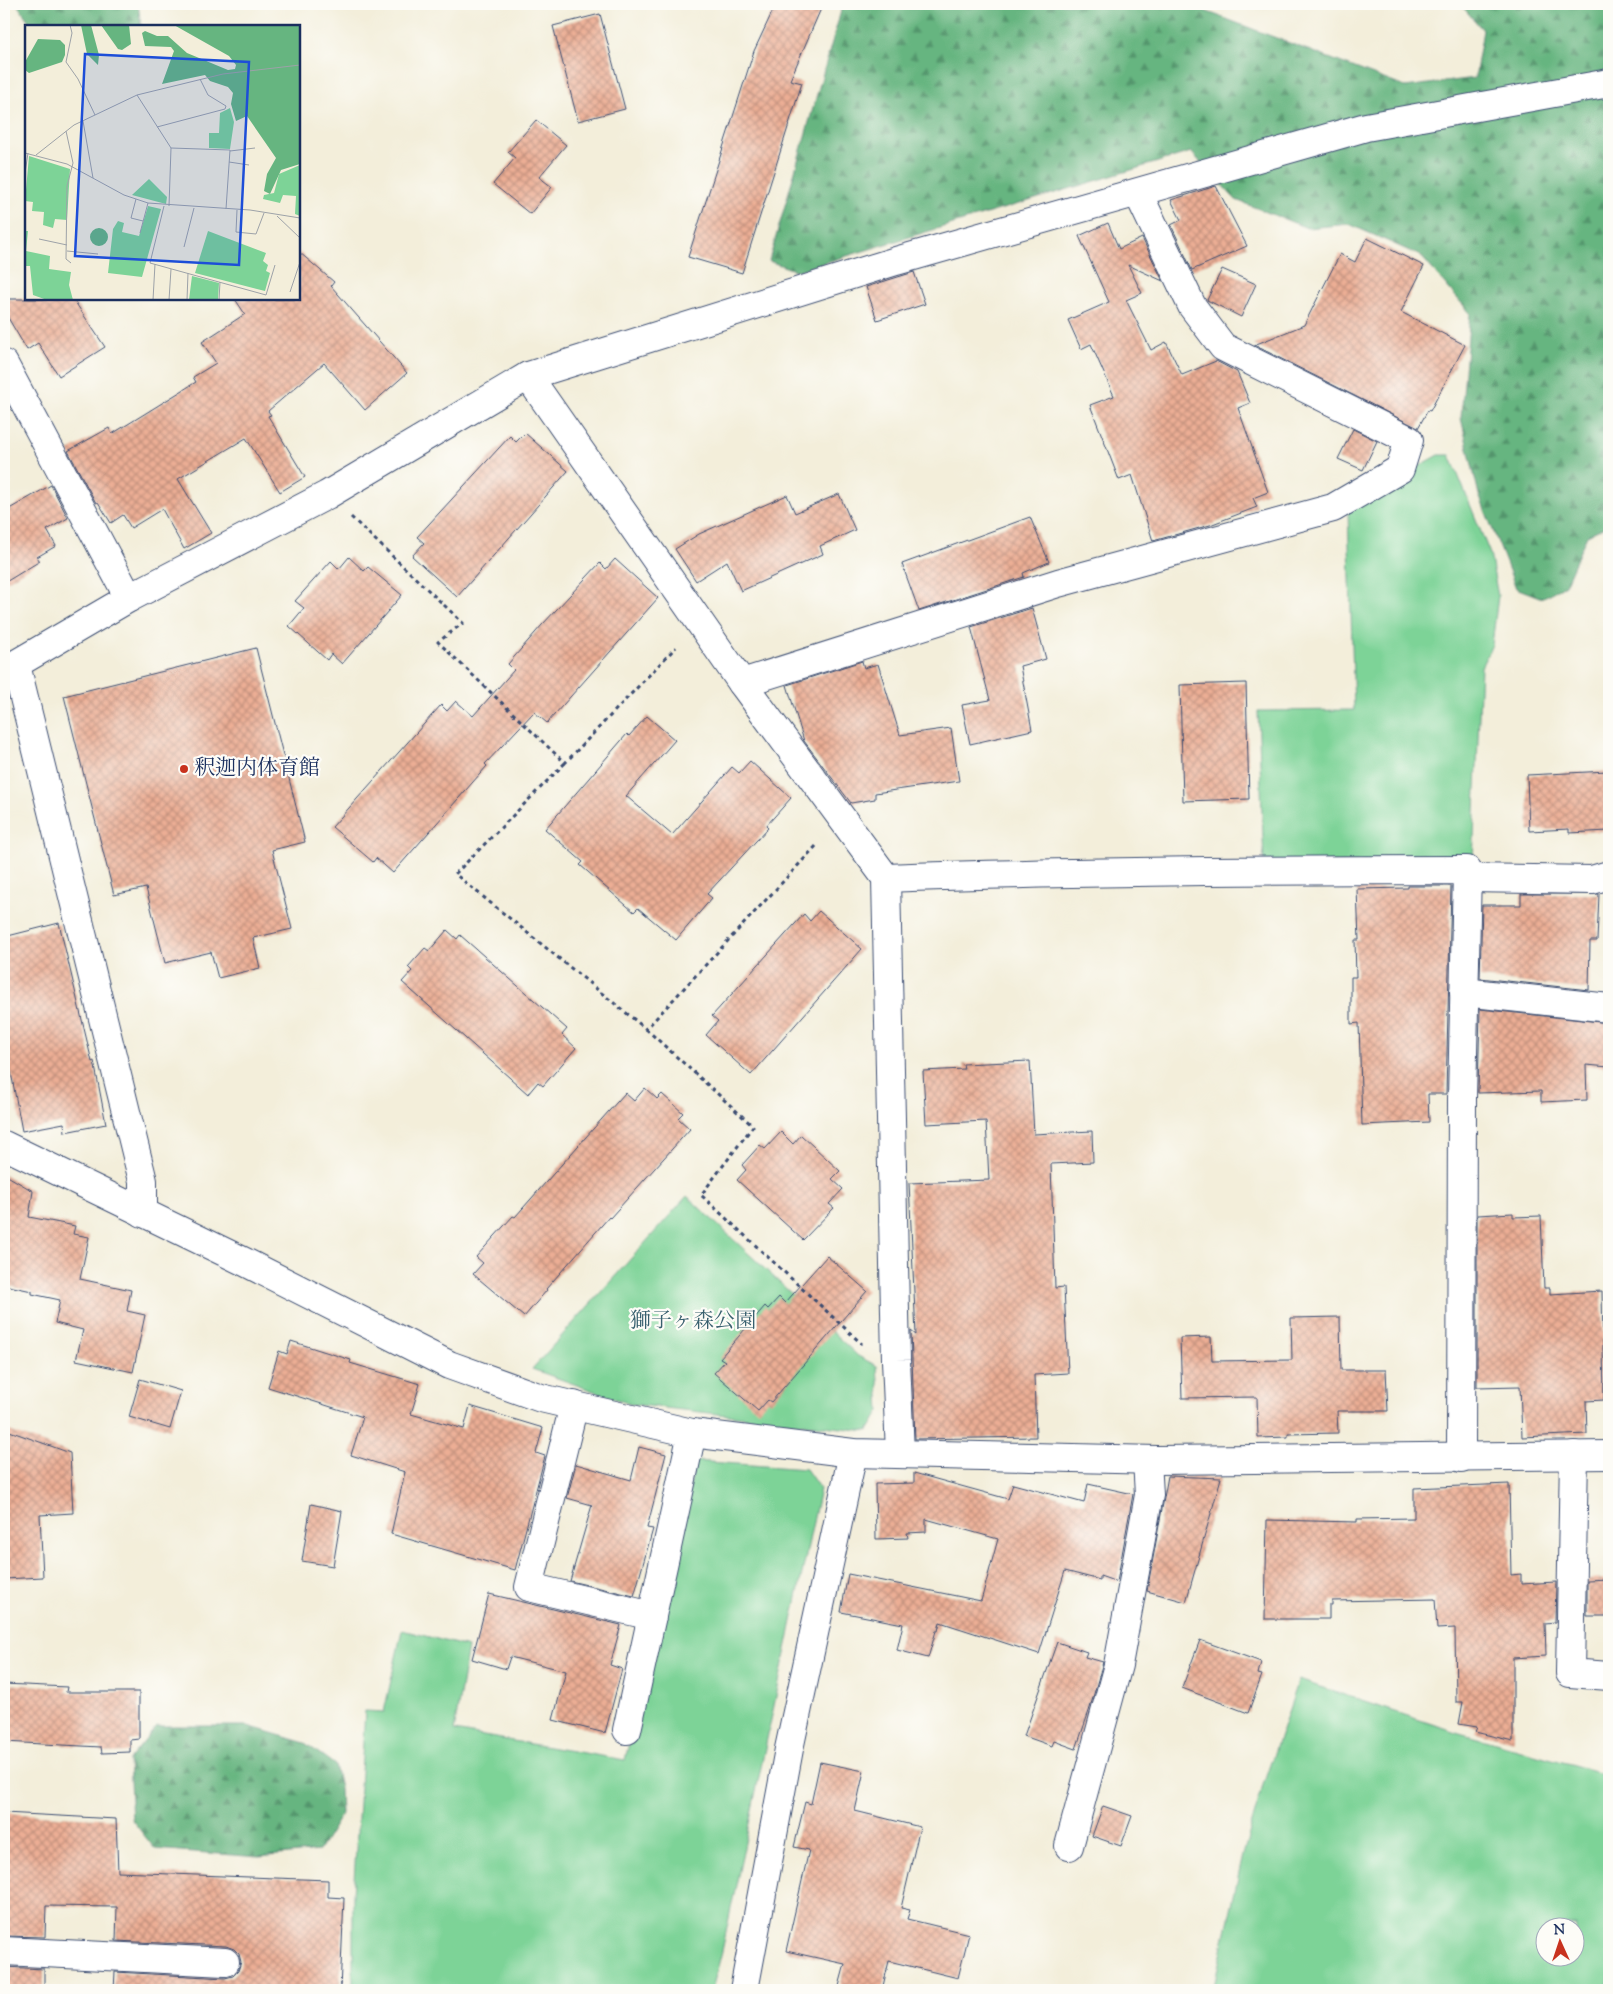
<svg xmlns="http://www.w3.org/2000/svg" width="1613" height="1994" viewBox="0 0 1613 1994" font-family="'Sorts Mill Goudy','Noto Serif JP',serif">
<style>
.green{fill:#7dd397;stroke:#4c817a;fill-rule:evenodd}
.forest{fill:url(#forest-firs);stroke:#40726f}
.building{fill:url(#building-cross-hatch)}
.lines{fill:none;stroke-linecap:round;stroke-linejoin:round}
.minor-casing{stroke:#3b4c71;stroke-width:30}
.path{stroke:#3b4c71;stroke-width:3;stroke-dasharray:4 4;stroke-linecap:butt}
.minor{stroke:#fff;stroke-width:28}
.poi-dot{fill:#c8321e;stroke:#fdfcf7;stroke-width:2}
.labels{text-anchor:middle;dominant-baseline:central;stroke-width:4.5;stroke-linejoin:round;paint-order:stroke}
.poi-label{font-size:21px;fill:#1b2f5e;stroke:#fdfcf7;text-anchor:start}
.park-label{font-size:21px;fill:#38606f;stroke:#fdfcf7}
.inset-road{fill:none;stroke:#9da2a8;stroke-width:1}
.view{fill:#1d4ed8;fill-opacity:0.15;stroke:#1d4ed8;stroke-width:2.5}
.inset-edge{fill:none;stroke:#1b2f5e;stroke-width:2.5}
</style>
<defs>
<pattern id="forest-firs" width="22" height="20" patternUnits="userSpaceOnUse" patternTransform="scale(1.25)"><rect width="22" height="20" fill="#66b580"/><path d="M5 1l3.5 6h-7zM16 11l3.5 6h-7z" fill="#53946c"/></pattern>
<pattern id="building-cross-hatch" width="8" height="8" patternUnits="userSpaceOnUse" patternTransform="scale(1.25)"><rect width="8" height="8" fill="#ecae94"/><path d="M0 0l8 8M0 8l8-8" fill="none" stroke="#be8e7c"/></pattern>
</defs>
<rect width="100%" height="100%" fill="#fdfcf7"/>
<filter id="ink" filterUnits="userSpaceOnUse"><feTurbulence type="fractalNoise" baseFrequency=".02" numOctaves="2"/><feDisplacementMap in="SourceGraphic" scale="10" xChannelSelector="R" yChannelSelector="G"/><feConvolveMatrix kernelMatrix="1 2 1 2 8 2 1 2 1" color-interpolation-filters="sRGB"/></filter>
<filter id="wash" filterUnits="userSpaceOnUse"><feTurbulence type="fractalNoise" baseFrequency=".0096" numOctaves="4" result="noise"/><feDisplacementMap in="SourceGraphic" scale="20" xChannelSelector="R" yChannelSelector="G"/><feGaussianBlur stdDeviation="1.12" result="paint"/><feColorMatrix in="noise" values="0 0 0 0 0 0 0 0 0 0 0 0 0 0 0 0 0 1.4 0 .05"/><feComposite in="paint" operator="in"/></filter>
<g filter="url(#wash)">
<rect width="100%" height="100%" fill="#f3eeda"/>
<!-- green -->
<g class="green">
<polygon points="1439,455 1450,455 1490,554 1498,596 1492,645 1481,667 1473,862 1264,863 1258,711 1354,710 1348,512 1354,502"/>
<polygon points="687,1196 858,1356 877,1366 880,1411 868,1431 630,1404 532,1369"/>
<polygon points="696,1461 806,1469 820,1489 722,1951 712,1990 353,1990 353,1895 365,1711 384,1712 402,1630 468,1647 454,1731 625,1760"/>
<path d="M1299,1680L1456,1732L1609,1775V1990H1213L1243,1855L1262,1788ZM1546,1926H1576V1956H1546Z"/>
</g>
<!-- forest -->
<g class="forest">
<polygon points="17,4 138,4 141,26 32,26"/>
<polygon points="843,4 1187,4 1405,87 1475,78 1483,30 1460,4 1609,4 1609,525 1587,535 1565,585 1542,598 1516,588 1479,495 1461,418 1470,313 1421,256 1349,224 1307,228 1236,200 1191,152 797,271 769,261"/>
<polygon points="157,1726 248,1726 305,1743 335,1765 340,1789 341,1815 319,1851 259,1857 155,1849 132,1820 129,1760"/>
</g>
<g id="blocks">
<!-- building -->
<g class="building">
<polygon points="776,4 823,4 790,80 802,83 742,273 688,257 754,51"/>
<polygon points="600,14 625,109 578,121 553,26"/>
<polygon points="536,120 566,145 539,177 552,187 530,214 493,184 515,158 508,152"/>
<polygon points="1216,186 1247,246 1192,270 1171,225 1181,220 1171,200"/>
<polygon points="1108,223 1119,249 1142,238 1163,281 1128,265 1142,293 1126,300 1151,350 1166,342 1182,375 1216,361 1237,372 1250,403 1238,408 1268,492 1253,498 1257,507 1210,525 1153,541 1132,475 1119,480 1090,405 1114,396 1091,344 1081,349 1068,320 1109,302 1079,236"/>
<polygon points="1367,238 1424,266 1401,312 1465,345 1430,411 1428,410 1418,428 1254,345 1304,325 1340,254 1355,262"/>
<polygon points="299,252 334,282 331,286 407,373 365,410 324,363 268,411 271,415 268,416 305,477 280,492 246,438 178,479 211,533 184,549 162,509 131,528 123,515 111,523 98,502 96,503 68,451 109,428 112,434 196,382 193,377 216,363 202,342 245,314 235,299 299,299"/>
<polygon points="1222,269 1256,284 1241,317 1207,300"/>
<polygon points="914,272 925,304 877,320 866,287"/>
<polygon points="4,299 73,299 105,347 59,376 38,343 27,350 4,311"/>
<polygon points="1353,429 1377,441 1363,470 1338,459"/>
<polygon points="525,433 568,471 457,597 412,556 424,543 417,537 510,436 516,442"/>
<polygon points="51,485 68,518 47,530 56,546 37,557 40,561 4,583 4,512"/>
<polygon points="839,494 855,530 820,546 823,554 741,591 727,561 696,581 675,549 699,534 787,495 795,513"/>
<polygon points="1030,517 1049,562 1023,573 1024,577 919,611 902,564"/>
<polygon points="349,557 364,571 368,567 402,595 342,664 331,654 327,660 289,626 304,608 295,601 331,561 339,569"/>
<polygon points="615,559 658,598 547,723 534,712 485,764 487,766 393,873 376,858 373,862 332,827 441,705 447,711 456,701 473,716 514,670 508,664 542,625 600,563 606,569"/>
<polygon points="1032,608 1046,659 1020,666 1032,730 970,744 962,705 990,700 971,627"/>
<polygon points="256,648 305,842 272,850 292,929 253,938 260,968 218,978 211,952 165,963 146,888 114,895 64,696"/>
<polygon points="862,661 864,668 878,664 900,735 951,728 959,781 875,793 875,799 851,803 804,741 787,685"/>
<polygon points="1246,683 1249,799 1183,801 1180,685"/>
<polygon points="647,716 675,740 626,796 672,835 732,767 739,773 750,761 791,798 766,826 768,828 707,894 712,898 676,940 638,908 634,912 580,865 583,862 545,829 627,734 629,736"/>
<polygon points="1608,771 1609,831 1569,833 1569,829 1529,831 1527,775"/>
<polygon points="1408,886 1451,886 1446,1094 1428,1094 1429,1122 1362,1125 1359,1023 1351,1024 1351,977 1356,977 1355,940 1359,940 1357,889 1408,888"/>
<polygon points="1521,894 1599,894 1597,941 1590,941 1589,990 1480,978 1482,905 1521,905"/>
<polygon points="819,911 862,949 751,1075 706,1035 718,1021 712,1016 804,914 810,921"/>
<polygon points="59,923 92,1062 94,1061 106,1124 65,1132 64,1123 22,1131 11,1072 4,1074 4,937"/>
<polygon points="447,930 457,939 460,935 567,1029 562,1035 576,1048 543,1086 538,1082 528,1094 402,982 412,971 408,967 425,948 429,951"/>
<polygon points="1480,1009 1609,1023 1609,1067 1586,1065 1587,1100 1541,1102 1541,1091 1478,1093"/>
<polygon points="1030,1061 1034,1134 1092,1131 1093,1162 1051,1164 1055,1288 1064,1287 1068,1373 1034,1375 1036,1437 915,1439 911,1331 916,1335 909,1183 989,1180 986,1121 926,1124 923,1071 964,1069 963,1064"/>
<polygon points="645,1088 657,1099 662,1094 683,1113 678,1118 690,1129 610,1218 609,1217 546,1289 547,1290 524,1317 473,1274 483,1263 476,1257 513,1216 515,1217 625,1093 634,1101"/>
<polygon points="781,1132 793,1144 801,1135 840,1171 832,1179 843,1189 829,1204 834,1208 803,1240 737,1180 746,1170 742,1165 760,1145 765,1149"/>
<polygon points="4,1174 33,1191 29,1217 75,1226 73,1234 89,1237 80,1279 131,1290 127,1311 145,1315 133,1372 76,1360 83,1330 55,1323 60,1300 32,1294 32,1291 4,1285"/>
<polygon points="1513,1213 1513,1217 1541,1216 1544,1288 1550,1288 1550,1294 1602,1291 1604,1400 1586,1401 1587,1434 1522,1437 1520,1386 1477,1387 1477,1218 1478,1215"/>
<polygon points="827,1256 867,1291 771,1402 768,1400 758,1411 714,1373 725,1361 720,1358 765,1306 768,1309 779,1297 785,1303"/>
<polygon points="1340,1317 1341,1370 1386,1370 1388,1411 1337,1411 1338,1433 1288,1434 1288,1437 1258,1438 1257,1397 1182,1398 1180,1338 1211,1337 1212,1361 1292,1360 1291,1318"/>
<polygon points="291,1341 351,1360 350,1363 420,1384 411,1414 464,1429 470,1406 543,1428 536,1453 545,1456 515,1570 391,1534 405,1472 351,1455 363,1417 268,1387 279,1351 287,1354"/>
<polygon points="140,1379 181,1391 170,1429 129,1417"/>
<polygon points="4,1429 70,1453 73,1513 40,1515 43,1577 4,1579"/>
<polygon points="639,1447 666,1454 647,1528 653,1529 634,1596 570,1581 592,1505 567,1498 576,1464 631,1480"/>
<polygon points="914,1473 1008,1499 1013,1484 1084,1503 1088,1484 1133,1494 1117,1582 1100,1576 1100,1580 1065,1571 1039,1654 940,1622 938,1631 936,1631 928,1658 897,1650 903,1624 841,1612 848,1574 981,1601 998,1539 926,1519 926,1532 907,1533 908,1538 876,1539 875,1484 914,1483"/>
<polygon points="1168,1476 1221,1478 1186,1602 1147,1591"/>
<polygon points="1509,1484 1511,1575 1521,1574 1521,1584 1556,1582 1555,1622 1545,1623 1546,1656 1513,1658 1513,1741 1475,1732 1477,1727 1459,1724 1463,1702 1456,1702 1455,1628 1437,1629 1435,1599 1332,1601 1332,1605 1329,1605 1329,1619 1265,1619 1267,1520 1357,1522 1357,1519 1414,1518 1414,1488"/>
<polygon points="311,1504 342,1511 333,1566 302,1561"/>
<polygon points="1609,1579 1609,1616 1587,1616 1587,1580"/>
<polygon points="489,1594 621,1625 610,1665 622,1669 605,1733 553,1720 566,1671 510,1657 506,1669 472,1659"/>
<polygon points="1200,1640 1261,1662 1258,1674 1262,1675 1248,1713 1182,1688"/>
<polygon points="1057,1642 1087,1652 1085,1657 1103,1662 1090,1708 1076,1749 1054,1741 1052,1746 1024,1736"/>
<polygon points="4,1684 67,1687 66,1692 139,1692 139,1739 130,1740 130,1752 102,1753 101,1747 4,1742"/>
<polygon points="820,1762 864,1771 855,1811 920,1827 901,1908 910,1910 907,1919 969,1934 958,1978 889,1961 882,1990 838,1990 845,1964 786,1951 809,1850 794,1847 805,1802 811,1804"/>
<polygon points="1103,1806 1132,1816 1121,1846 1092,1836"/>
<polygon points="4,1813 116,1819 118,1872 328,1880 328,1897 344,1898 340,1990 114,1990 115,1972 225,1978 233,1976 238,1971 241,1962 239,1954 234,1949 226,1946 116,1941 117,1907 46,1906 45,1937 4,1936"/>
<polygon points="4,1967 44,1969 44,1990 4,1990"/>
</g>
</g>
</g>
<g filter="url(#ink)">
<use href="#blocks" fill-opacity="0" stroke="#3b4c71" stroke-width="1"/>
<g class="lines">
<!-- minor casing -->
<g class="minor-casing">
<g id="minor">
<polyline points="4,364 129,598"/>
<polyline points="528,376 742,683 886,878 896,1360 900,1453"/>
<polyline points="16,665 143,1181 143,1213"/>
<polyline points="4,671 129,598 327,495 528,376 896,261 1366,127 1609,83"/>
<polyline points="742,683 1058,583 1333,508 1400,469 1409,440 1223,347 1192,306 1138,193"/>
<path d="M886,878C1079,871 1273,870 1467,870L1462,1099L1461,1458"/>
<polyline points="1467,878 1592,880 1609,875"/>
<polyline points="1464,992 1609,1008"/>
<polyline points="4,1145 245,1262 449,1365 541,1398 692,1433 853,1453 1157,1460 1609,1455"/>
<polyline points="574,1405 529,1587 652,1616"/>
<polyline points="1574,1455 1570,1673 1609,1676"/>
<polyline points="627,1730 692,1433"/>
<polyline points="1069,1846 1118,1665 1149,1495 1147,1460"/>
<polyline points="4,1951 225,1962"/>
<polyline points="744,1990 789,1749 853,1453"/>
</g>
</g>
<!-- path -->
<g class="path">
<polyline points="351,517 463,623 438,642 565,763 676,647"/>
<polyline points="565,763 455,874 646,1029 817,845"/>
<polyline points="646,1029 753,1126 701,1195 862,1344"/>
</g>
<!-- minor -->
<use href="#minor" class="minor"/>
</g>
</g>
<!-- markers -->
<circle class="poi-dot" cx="184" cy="769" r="5"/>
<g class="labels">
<!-- poi labels -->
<g class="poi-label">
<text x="194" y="769">釈迦内体育館</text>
</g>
<!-- park labels -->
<g class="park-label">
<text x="693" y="1322">獅子ヶ森公園</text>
</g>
</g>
<!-- overview -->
<g transform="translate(25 25)">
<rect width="275" height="275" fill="#f3eeda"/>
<path d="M205,83L209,97L205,124L184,123V108H194L195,88ZM4,131L45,144L42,195L30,194L28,203L18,200L19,187L7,186L8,177L0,176ZM275,140V191L270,189L271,171L258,170L255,178L238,174L239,170L249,168L254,149ZM124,154L142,172L141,179L107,170ZM123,181L136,184L117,252L83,248L88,204L93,196L99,198L97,207L114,211ZM0,206H3L1,226L25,231L24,244L46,247L44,260L48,275H22L8,270L5,241H0ZM183,206L241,228L238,236L243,240L241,246L245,248L240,266L170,248ZM167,251L194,258L193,275H164Z" fill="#7dd397"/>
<path d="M56,0H66L74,30L73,40L62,29ZM76,0H104L106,19L97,25L93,24ZM149,0H275V139L256,145L245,169L239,166L242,149L251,133L222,91L211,96L206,79L208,68L203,62L185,56L180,50L137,59L149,26L146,22L120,21L117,8L120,6L132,11H143L162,28L203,45L210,44L211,40L204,31ZM13,14L35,15L40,20V30L37,37L4,48L0,45V37ZM65 212a9 9 0 1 1 18 0a9 9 0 1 1-18 0Z" fill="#66b580"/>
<path class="inset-road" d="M45,0L47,8L41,37L53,54L70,90M112,70L146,123L144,181M58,96L68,153M132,102L200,84L201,81L183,70L175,54M41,106L48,138L42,161L41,234L46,238M146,123L205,125L201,184M205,126L230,123M0,128L42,139L99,170L123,178L225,185L275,193M11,130L49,100L112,70L198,49L275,40M204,137L224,140M0,148L3,128M111,174L106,193L118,196M139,181L125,238L241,270L250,240M212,185L211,207L231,209L239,188M252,191L275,213M115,208L123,178M14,214L42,220M159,222L169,183M42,226L73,229M265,267L275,237M128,275L130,239M144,275L146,244M162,275L163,248M194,275L195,257"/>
<path class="view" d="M60,29L224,37L214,240L50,231Z"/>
<rect width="275" height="275" class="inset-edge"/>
</g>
<!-- margin -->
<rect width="1613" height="1994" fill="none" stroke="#fdfcf7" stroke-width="20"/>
<!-- north arrow -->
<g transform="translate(1560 1942) rotate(357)"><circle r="24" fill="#fdfcf7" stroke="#a3aaba"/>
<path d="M0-4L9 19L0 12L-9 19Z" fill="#c8321e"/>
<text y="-8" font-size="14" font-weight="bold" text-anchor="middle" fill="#1b2f5e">N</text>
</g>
</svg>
